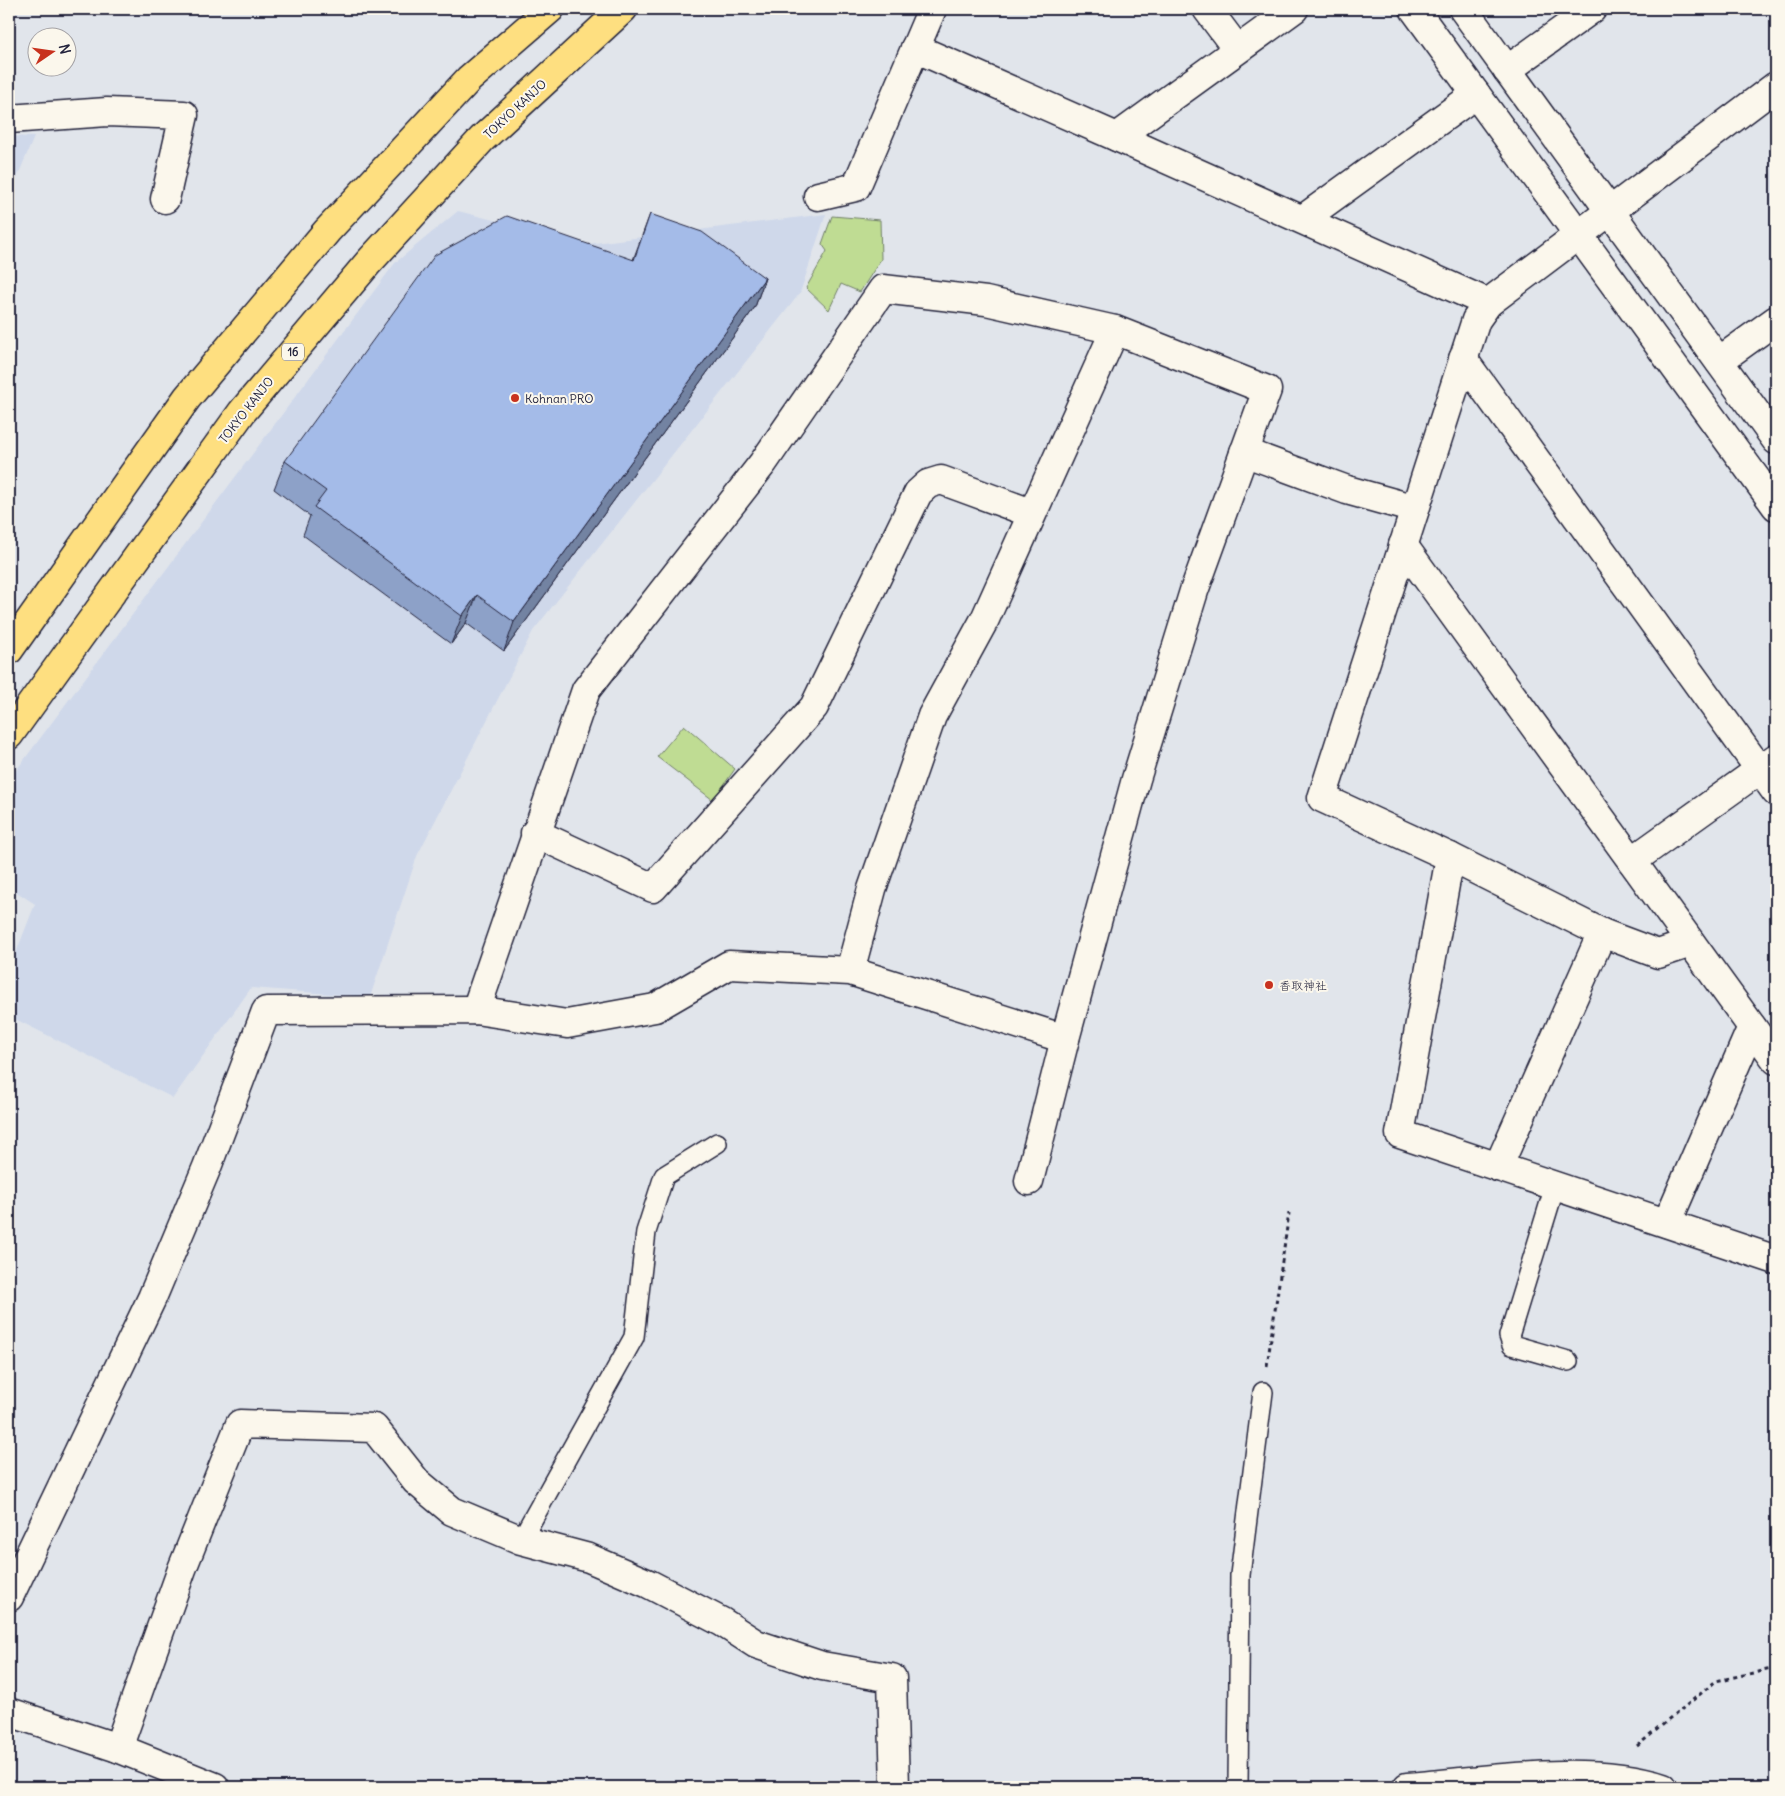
<svg xmlns="http://www.w3.org/2000/svg" width="1785" height="1796" viewBox="0 0 1785 1796" font-family="Delius,'Klee One',sans-serif">
<style>
.built{fill:#cfd8ea}
.green{fill:#bfdc93;stroke:#707f67}
.lines{fill:none;stroke-linecap:round;stroke-linejoin:round}
.lane-casing{stroke:#22223b;stroke-width:22}
.street-casing{stroke:#22223b;stroke-width:31}
.secondary-casing{stroke:#22223b;stroke-width:31}
.highway-casing{stroke:#22223b;stroke-width:31}
.path{stroke:#22223b;stroke-width:3;stroke-dasharray:4 4;stroke-linecap:butt}
.lane{stroke:#fbf7ec;stroke-width:19}
.street{stroke:#fbf7ec;stroke-width:28}
.secondary{stroke:#fbf7ec;stroke-width:28}
.highway{stroke:#fedf80;stroke-width:28}
.wall{fill:#8da1c8;stroke:#22223b}
.shaded-wall{fill:#7383a2;stroke:#22223b}
.building{fill:#a4bbe8;stroke:#22223b}
.poi-dot{fill:#c8321e;stroke:#fbf7ec;stroke-width:2}
.labels{text-anchor:middle;dominant-baseline:central;stroke-width:4;stroke-linejoin:round;paint-order:stroke}
.shield{fill:#fbf7ec;stroke:#636270;stroke-width:1}
.shield-label{font-size:11px;font-weight:bold;fill:#22223b}
.street-label{font-size:12px;fill:#22223b;stroke:#fbf7ec}
.poi-label{font-size:12px;fill:#22223b;stroke:#fbf7ec;text-anchor:start}
</style>
<rect width="100%" height="100%" fill="#e1e5eb"/>
<filter id="ink" filterUnits="userSpaceOnUse"><feTurbulence type="fractalNoise" baseFrequency=".02" numOctaves="2"/><feDisplacementMap in="SourceGraphic" scale="10" xChannelSelector="R" yChannelSelector="G"/><feConvolveMatrix kernelMatrix="1 2 1 2 8 2 1 2 1" color-interpolation-filters="sRGB"/></filter>
<g filter="url(#ink)">
<!-- built -->
<g class="built">
<polygon points="9,136 34,137 9,197"/>
<polygon points="458,211 587,244 826,214 800,293 533,631 417,856 370,997 251,988 173,1098 9,1016 9,971 35,904 9,887 9,780 395,263"/>
</g>
<!-- green -->
<g class="green">
<polygon points="832,216 880,220 881,259 860,292 841,284 829,310 806,288 827,251 822,244"/>
<polygon points="684,725 735,769 713,800 657,757"/>
</g>
<g class="lines">
<!-- lane casing -->
<g class="lane-casing">
<g id="lane">
<polyline points="1555,1186 1509,1336 1512,1345 1568,1361"/>
<polyline points="521,1540 634,1337 646,1232 664,1176 717,1143"/>
<polyline points="1238,1787 1240,1575 1263,1392"/>
</g>
</g>
<!-- street casing -->
<g class="street-casing">
<g id="street">
<polyline points="1207,9 1237,49"/>
<polyline points="1294,9 1117,137 1488,303"/>
<polyline points="1414,9 1776,506"/>
<polyline points="1463,9 1776,440"/>
<polyline points="915,48 1117,137"/>
<polyline points="1507,70 1592,9"/>
<polyline points="9,116 9,119 107,112 184,115 165,199"/>
<polyline points="818,196 856,187 932,9"/>
<polyline points="1303,219 1476,94"/>
<polyline points="1463,359 1776,792"/>
<polyline points="1719,361 1776,320"/>
<polyline points="1244,452 1347,490 1415,509"/>
<polyline points="1403,545 1776,1060"/>
<polyline points="535,833 653,888 814,707 918,493 928,484 941,480 1031,513"/>
<polyline points="1450,857 1400,1134 1776,1260"/>
<polyline points="1632,861 1776,758"/>
<polyline points="1691,943 1658,954 1602,933 1450,857 1322,798 1476,320 1488,303 1776,86"/>
<polyline points="476,1010 586,690 763,463 883,289 986,301 1115,330"/>
<polyline points="1498,1167 1602,933"/>
<polyline points="1029,1181 1065,1039"/>
<polyline points="1667,1223 1752,1027"/>
<polyline points="9,1597 152,1298 207,1167 266,1011 476,1010 567,1024 655,1008 729,965 850,971 1065,1039 1136,779 1194,591 1267,390 1115,330 985,619 932,716 872,889 850,971"/>
<polyline points="118,1748 182,1569 240,1424 374,1428 416,1481 452,1511 521,1540 589,1558 649,1584 722,1622 756,1644 822,1666 892,1678 895,1787"/>
</g>
</g>
<!-- secondary casing -->
<g class="secondary-casing">
<g id="secondary">
<polyline points="9,1712 118,1748 215,1787"/>
<path d="M1407,1787C1484,1781 1589,1763 1663,1787"/>
</g>
</g>
<!-- highway casing -->
<g class="highway-casing">
<g id="highway">
<polyline points="9,650 187,398 327,231 469,79 550,9"/>
<polyline points="9,735 242,412 368,263 482,139 623,9"/>
</g>
</g>
<!-- path -->
<g class="path">
<polyline points="1267,1366 1289,1213"/>
<polyline points="1637,1746 1716,1681 1776,1668"/>
</g>
<!-- lane -->
<use href="#lane" class="lane"/>
<!-- street -->
<use href="#street" class="street"/>
<!-- secondary -->
<use href="#secondary" class="secondary"/>
<!-- highway -->
<use href="#highway" class="highway"/>
</g>
<!-- wall -->
<polygon class="wall" points="650,214 765,278 755,307 504,651 466,623 451,644 303,535 310,516 274,489 285,461 633,260"/>
<!-- shaded-wall -->
<g class="shaded-wall">
<polygon points="765,278 755,307 504,651 514,622"/>
<polygon points="477,595 466,623 451,644 462,616"/>
</g>
<!-- building -->
<polygon class="building" points="650,214 702,232 765,278 514,622 477,595 462,616 314,507 326,491 285,461 435,255 507,216 634,260"/>
</g>
<!-- markers -->
<g class="poi-dot">
<circle cx="515" cy="398" r="5"/>
<circle cx="1269" cy="985" r="5"/>
</g>
<g class="labels">
<!-- shield labels -->
<rect class="shield" x="282" y="343.5" width="22" height="17" rx="4"/>
<g class="shield-label">
<text x="293" y="352">16</text>
</g>
<!-- street labels -->
<g class="street-label">
<text transform="translate(515 109) rotate(-43)">TOKYO KANJO</text>
<text transform="translate(246 410) rotate(-52)">TOKYO KANJO</text>
</g>
<!-- poi labels -->
<g class="poi-label">
<text x="525" y="398">Kohnan PRO</text>
<text x="1279" y="985">香取神社</text>
</g>
</g>
<!-- margin -->
<rect width="1785" height="1796" fill="none" stroke="#fbf7ec" stroke-width="30"/>
<rect x="15" y="15" width="1755" height="1766" fill="none" stroke="#22223b" stroke-width="2" filter="url(#ink)"/>
<!-- north arrow -->
<g transform="translate(52 52) rotate(77)"><circle r="24" fill="#fbf7ec" stroke="#a4a2a5"/>
<path d="M0-4L9 19L0 12L-9 19Z" fill="#c8321e"/>
<text y="-8" font-size="14" font-weight="bold" text-anchor="middle" fill="#22223b">N</text>
</g>
</svg>
